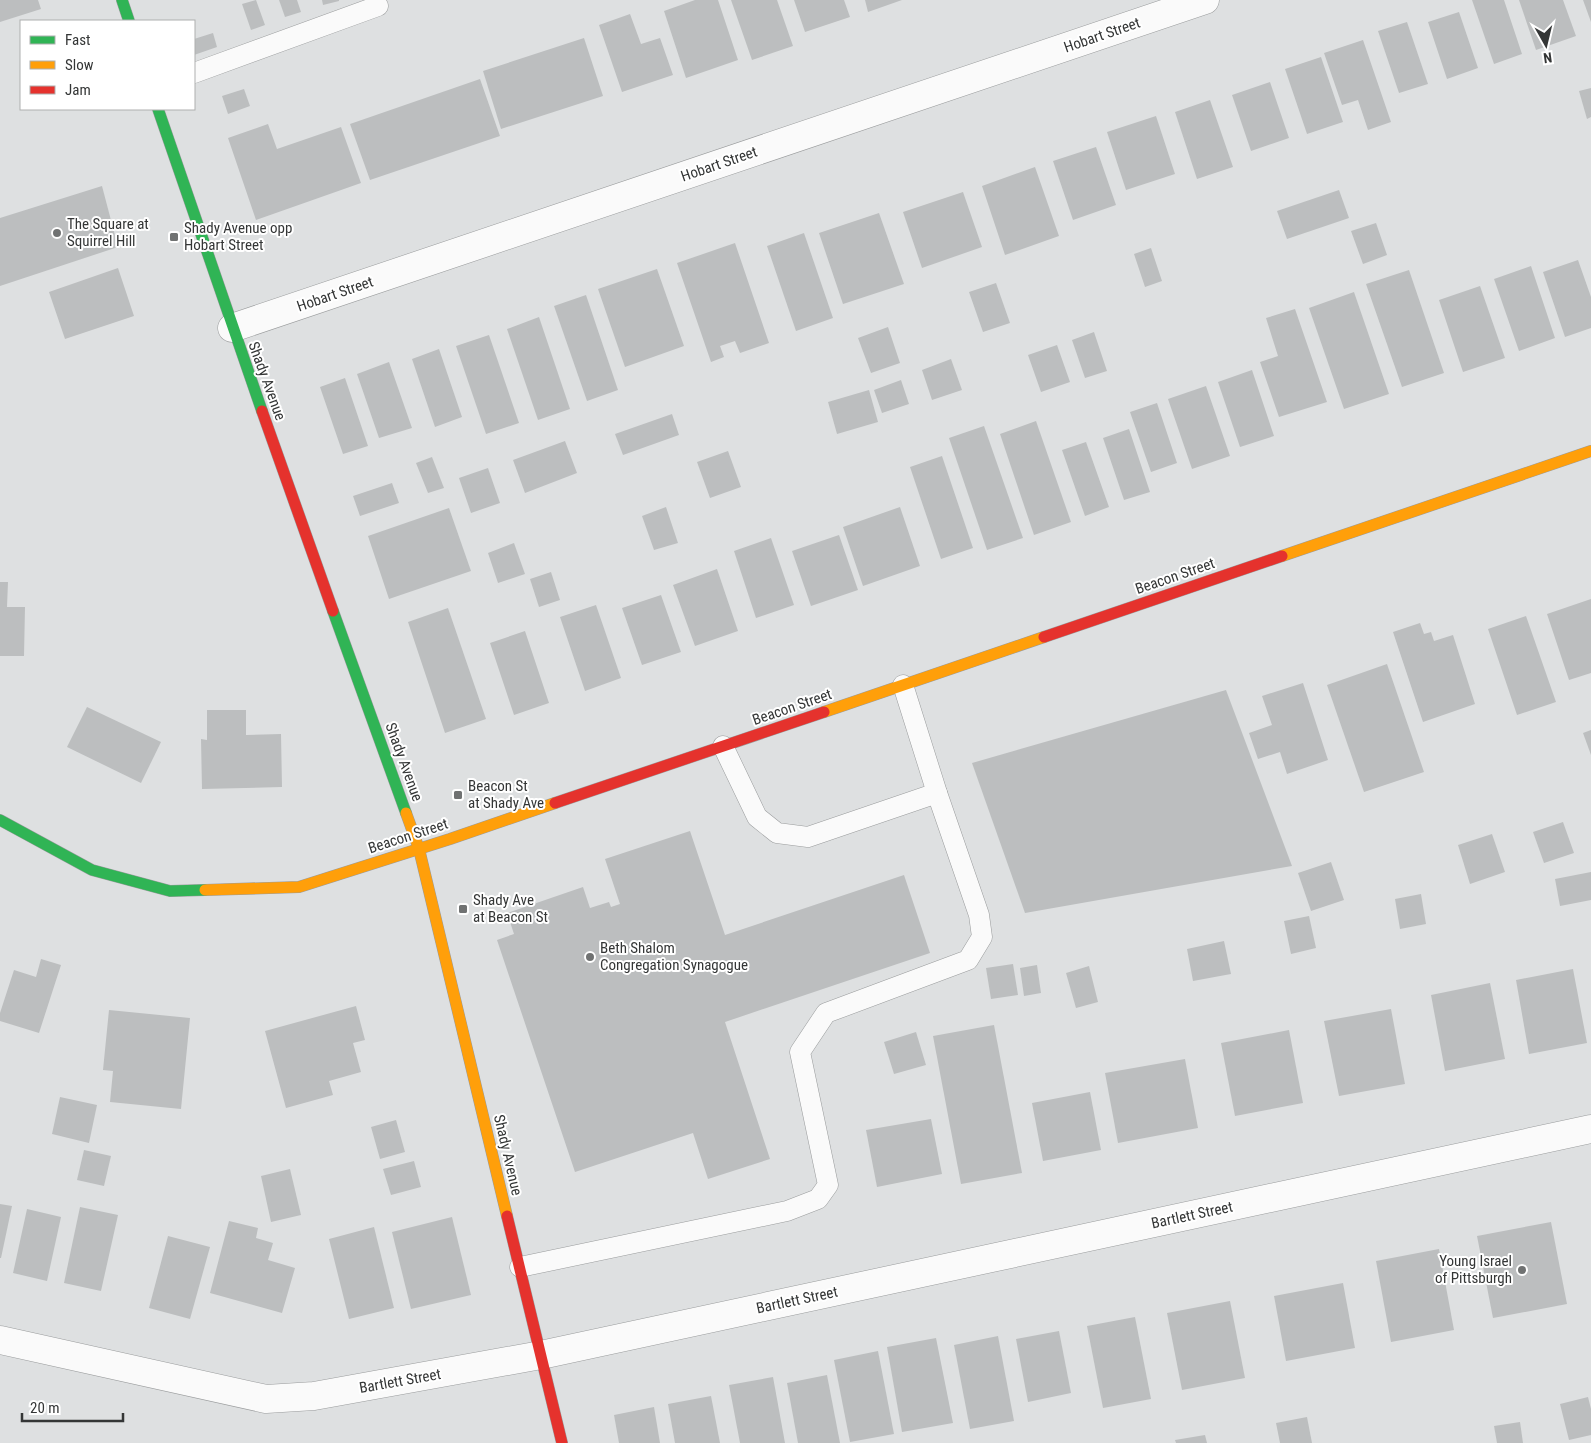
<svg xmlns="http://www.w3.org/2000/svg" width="1591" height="1443" viewBox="0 0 1591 1443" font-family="'Roboto Condensed',sans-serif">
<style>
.building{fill:#bcbebf}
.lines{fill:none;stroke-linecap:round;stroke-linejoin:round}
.lane-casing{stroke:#9a9c9d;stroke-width:21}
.street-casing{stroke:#9a9c9d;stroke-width:29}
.fast-casing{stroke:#9a9c9d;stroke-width:12}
.slow-casing{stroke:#9a9c9d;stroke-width:12}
.jam-casing{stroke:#9a9c9d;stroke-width:12}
.lane{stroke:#fafafa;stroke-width:20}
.street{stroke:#fafafa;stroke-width:28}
.fast{stroke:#30b455;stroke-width:11}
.slow{stroke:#ff9f0a;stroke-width:11}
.jam{stroke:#e5322d;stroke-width:11}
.poi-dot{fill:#707272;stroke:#fff;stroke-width:2}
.labels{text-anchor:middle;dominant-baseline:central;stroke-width:4;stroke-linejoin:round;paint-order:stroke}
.street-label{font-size:15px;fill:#343636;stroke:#fff}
.poi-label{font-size:15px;fill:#343636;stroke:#fff;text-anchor:start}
</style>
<rect width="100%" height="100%" fill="#dee0e1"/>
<!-- building -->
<g class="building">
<polygon points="0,0 38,0 41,9 0,22"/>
<polygon points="256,0 265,25 251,30 242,4"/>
<polygon points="279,0 297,0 301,12 285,17"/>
<polygon points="322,0 339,0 339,1 323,5"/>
<polygon points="695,0 718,0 738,60 686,78 664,11"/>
<polygon points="731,0 777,0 793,46 752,60"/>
<polygon points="794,0 844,0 850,17 805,32"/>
<polygon points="865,0 902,0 868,12"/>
<polygon points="1472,0 1504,0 1522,54 1494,64"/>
<polygon points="1519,0 1563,0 1576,36 1536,50"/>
<polygon points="1583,0 1591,0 1591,22"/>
<polygon points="1459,12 1478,68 1447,79 1428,22"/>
<polygon points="630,14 641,44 660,38 673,75 622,92 599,25"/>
<polygon points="1407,22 1428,84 1399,93 1378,31"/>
<polygon points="213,33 217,47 194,55 194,39"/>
<polygon points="584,38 603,96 501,129 483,71"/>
<polygon points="1363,40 1391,122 1368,130 1358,100 1342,105 1324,53"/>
<polygon points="1321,57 1343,122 1307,134 1285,69"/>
<polygon points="480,79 500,136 370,180 350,124"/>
<polygon points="1270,82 1289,138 1251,151 1232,95"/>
<polygon points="1591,88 1591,117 1587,119 1579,91"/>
<polygon points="244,89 250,106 228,114 222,96"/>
<polygon points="1210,100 1233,167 1197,179 1175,112"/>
<polygon points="1156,116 1175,174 1126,190 1107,132"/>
<polygon points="268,124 277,149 341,127 361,183 256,220 228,138"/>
<polygon points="1096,147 1116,205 1073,220 1053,161"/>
<polygon points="1035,167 1059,236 1005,255 982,186"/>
<polygon points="102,186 118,247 0,286 0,218"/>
<polygon points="1339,190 1349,218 1287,239 1277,211"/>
<polygon points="963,192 982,247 922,268 903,212"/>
<polygon points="879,213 904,284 843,304 819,233"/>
<polygon points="1376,223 1387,255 1363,264 1351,231"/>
<polygon points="804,233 833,318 796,331 767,246"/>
<polygon points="735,243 769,343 740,353 735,341 720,346 724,357 711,362 677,263"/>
<polygon points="1151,248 1162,281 1145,287 1134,254"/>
<polygon points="1578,260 1591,297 1591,328 1565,337 1543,272"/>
<polygon points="1531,266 1555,338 1519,351 1494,279"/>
<polygon points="118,268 134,316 65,339 49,292"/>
<polygon points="657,269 684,346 625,367 598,289"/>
<polygon points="1409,270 1444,373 1402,387 1366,284"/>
<polygon points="996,283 1010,323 983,332 969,292"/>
<polygon points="1480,286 1505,358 1463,372 1439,300"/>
<polygon points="1354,292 1389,394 1344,409 1309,308"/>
<polygon points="586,295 618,390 587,401 554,306"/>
<polygon points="1295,309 1327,402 1279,417 1260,362 1278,356 1266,318"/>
<polygon points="539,317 570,409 538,420 507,329"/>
<polygon points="888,327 900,363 871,373 858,338"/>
<polygon points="1094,332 1107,371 1085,378 1072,340"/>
<polygon points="489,335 519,423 486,434 456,346"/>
<polygon points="1057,345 1070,382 1041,392 1028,355"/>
<polygon points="439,349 462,417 435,427 412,359"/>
<polygon points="951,359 962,390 932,400 922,370"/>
<polygon points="389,362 412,428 379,438 357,374"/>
<polygon points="1252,370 1274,436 1240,447 1218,382"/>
<polygon points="345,378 368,446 343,454 320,387"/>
<polygon points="901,380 909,404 882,413 874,390"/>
<polygon points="1206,386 1230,456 1192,469 1168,399"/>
<polygon points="869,390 878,422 837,434 828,402"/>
<polygon points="1157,403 1177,463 1151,472 1130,412"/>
<polygon points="672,414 679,435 623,455 615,434"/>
<polygon points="1036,421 1071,522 1034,535 1000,434"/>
<polygon points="984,426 1023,538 987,550 949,438"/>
<polygon points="1129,429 1150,492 1124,500 1103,438"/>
<polygon points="565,441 577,473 525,493 513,460"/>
<polygon points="1086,442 1109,507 1085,516 1062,450"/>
<polygon points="728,451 741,487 710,498 697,462"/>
<polygon points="942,456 973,548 941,559 910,467"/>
<polygon points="432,457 444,488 428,493 416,463"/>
<polygon points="488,468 500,503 471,513 459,478"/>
<polygon points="392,483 399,503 360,516 353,496"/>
<polygon points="666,507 678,543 654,550 642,516"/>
<polygon points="900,507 920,566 863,586 843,527"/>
<polygon points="449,508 471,571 389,599 368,536"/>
<polygon points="839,535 858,590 811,606 792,551"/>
<polygon points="771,538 794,605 756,618 734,551"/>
<polygon points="514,543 525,574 498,583 488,553"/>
<polygon points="717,569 738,631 695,646 673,585"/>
<polygon points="551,572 560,600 539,607 530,579"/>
<polygon points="0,582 8,582 7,607 25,607 24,656 0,656"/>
<polygon points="661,595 681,652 642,665 622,608"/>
<polygon points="1591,599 1591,673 1569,680 1547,614"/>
<polygon points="596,605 621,678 585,691 560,617"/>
<polygon points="448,608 486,719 445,733 408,622"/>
<polygon points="1526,616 1556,702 1517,715 1488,629"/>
<polygon points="1420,623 1424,634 1431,632 1434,641 1453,635 1475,704 1423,722 1393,632"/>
<polygon points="525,631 549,703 514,715 490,643"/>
<polygon points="1387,664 1424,772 1364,792 1327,685"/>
<polygon points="1303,683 1328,760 1287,774 1280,752 1258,759 1249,733 1272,725 1262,696"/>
<polygon points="1226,690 1292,866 1025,913 972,763"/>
<polygon points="87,707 161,742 141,783 67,747"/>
<polygon points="207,710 246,710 246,735 281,734 282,787 202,789 201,739 207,740"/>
<polygon points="1591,730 1591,755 1583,733"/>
<polygon points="1563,822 1574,853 1544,863 1533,832"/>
<polygon points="690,831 725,935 904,875 930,953 725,1022 770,1159 708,1179 693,1133 575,1172 497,940 514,934 507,913 583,887 590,908 609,902 611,907 620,904 605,859"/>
<polygon points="1492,834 1505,872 1470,884 1458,845"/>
<polygon points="1331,862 1344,900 1311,911 1298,873"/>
<polygon points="1591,872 1591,900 1560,906 1555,879"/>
<polygon points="1421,894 1426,924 1400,929 1395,899"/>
<polygon points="1309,916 1316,948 1291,954 1284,921"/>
<polygon points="1224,941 1231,974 1193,981 1187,949"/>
<polygon points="41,959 61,965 39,1033 0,1021 0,1013 14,970 36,977"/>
<polygon points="1013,964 1018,995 991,999 986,968"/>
<polygon points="1037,965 1041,993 1024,996 1020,968"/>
<polygon points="1089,966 1098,1002 1076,1008 1066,973"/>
<polygon points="1573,969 1587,1043 1529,1054 1516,980"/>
<polygon points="1490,983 1505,1059 1445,1071 1431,995"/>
<polygon points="356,1006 365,1040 353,1043 361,1072 329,1081 333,1095 286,1108 265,1031"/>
<polygon points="1391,1009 1405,1084 1339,1096 1324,1021"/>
<polygon points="109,1010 190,1018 181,1109 110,1102 113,1071 103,1070"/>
<polygon points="994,1025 1022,1173 961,1184 933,1036"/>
<polygon points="1289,1030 1303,1103 1235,1116 1221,1043"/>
<polygon points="916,1032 926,1065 894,1074 884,1042"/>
<polygon points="1185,1059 1198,1128 1118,1143 1105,1073"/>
<polygon points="1090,1092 1101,1150 1043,1161 1032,1103"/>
<polygon points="60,1097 97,1105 89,1143 52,1134"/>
<polygon points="931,1119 942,1174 877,1187 866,1130"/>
<polygon points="396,1120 405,1152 380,1159 371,1127"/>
<polygon points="84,1150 111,1156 104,1186 77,1180"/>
<polygon points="414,1161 421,1187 391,1195 383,1169"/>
<polygon points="290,1169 301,1215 271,1222 261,1176"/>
<polygon points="0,1204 12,1206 1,1258 0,1258"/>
<polygon points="80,1207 118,1215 101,1291 64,1283"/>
<polygon points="27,1209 61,1217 47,1281 13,1273"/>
<polygon points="452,1217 471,1295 411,1309 392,1232"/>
<polygon points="229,1221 258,1228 256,1238 273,1243 268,1260 295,1268 282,1313 210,1293"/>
<polygon points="1551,1222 1567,1304 1493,1318 1477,1236"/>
<polygon points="374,1227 394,1308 349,1319 329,1239"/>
<polygon points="168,1236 210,1247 190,1319 149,1308"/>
<polygon points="1439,1249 1454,1330 1391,1342 1376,1261"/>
<polygon points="1343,1283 1355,1348 1286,1361 1274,1296"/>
<polygon points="1230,1301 1245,1378 1182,1390 1167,1313"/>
<polygon points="1135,1317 1151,1399 1103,1408 1087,1326"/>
<polygon points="1059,1331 1071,1393 1028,1402 1016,1339"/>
<polygon points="998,1336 1014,1421 970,1429 954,1345"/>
<polygon points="936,1338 953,1423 902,1432 887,1347"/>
<polygon points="878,1351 894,1434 850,1442 834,1360"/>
<polygon points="827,1375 840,1443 798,1443 787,1383"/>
<polygon points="773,1377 785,1443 740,1443 729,1385"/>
<polygon points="711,1396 720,1443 675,1443 668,1404"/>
<polygon points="1588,1397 1591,1409 1591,1435 1569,1440 1560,1404"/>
<polygon points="654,1407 660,1443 619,1443 614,1415"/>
<polygon points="1307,1417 1312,1443 1280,1443 1276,1423"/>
<polygon points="1520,1422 1523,1443 1497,1443 1494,1426"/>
<polygon points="1205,1435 1207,1443 1176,1443 1175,1440"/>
</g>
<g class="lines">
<!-- lane casing -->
<g class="lane-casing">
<g id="lane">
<polyline points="194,73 378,6"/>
<polyline points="723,746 757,817 777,833 808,837 937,793"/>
<polyline points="520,1267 787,1211 818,1199 828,1185 800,1052 826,1013 968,960 982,937 979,915 937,793 903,685"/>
</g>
</g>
<!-- street casing -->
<g class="street-casing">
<g id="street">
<polyline points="232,328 1205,0"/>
<polyline points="0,1340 266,1399 314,1396 541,1355 1591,1129"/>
</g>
</g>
<!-- fast casing -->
<g class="fast-casing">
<g id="fast">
<polyline points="122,0 129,21"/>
<polyline points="158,109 262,411"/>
<polyline points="333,611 406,813"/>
<polyline points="0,820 92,870 170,891 205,890"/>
</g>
</g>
<!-- slow casing -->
<g class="slow-casing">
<g id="slow">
<polyline points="1282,556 1591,451"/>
<polyline points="824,712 1044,637"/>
<polyline points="406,813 419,849 507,1216"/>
<polyline points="205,890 299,887 450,839 555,803"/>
</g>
</g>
<!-- jam casing -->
<g class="jam-casing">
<g id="jam">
<polyline points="262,411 333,611"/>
<polyline points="1044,637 1282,556"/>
<polyline points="555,803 824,712"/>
<polyline points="507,1216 562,1443"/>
</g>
</g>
<!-- lane -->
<use href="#lane" class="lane"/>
<!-- street -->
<use href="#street" class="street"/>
<!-- fast -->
<use href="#fast" class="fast"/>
<!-- slow -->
<use href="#slow" class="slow"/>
<!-- jam -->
<use href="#jam" class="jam"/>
</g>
<!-- markers -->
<g class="poi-dot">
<circle cx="57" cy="233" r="5"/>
<rect x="169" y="232" width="10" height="10" rx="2.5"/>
<rect x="453" y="790" width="10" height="10" rx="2.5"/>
<rect x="458" y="904" width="10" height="10" rx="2.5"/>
<circle cx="590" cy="957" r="5"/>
<circle cx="1522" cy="1270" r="5"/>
</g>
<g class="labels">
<!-- street labels -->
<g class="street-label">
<text transform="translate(1102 35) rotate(-19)">Hobart Street</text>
<text transform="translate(719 164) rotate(-19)">Hobart Street</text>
<text transform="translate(335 294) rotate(-19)">Hobart Street</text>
<text transform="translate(267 381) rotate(70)">Shady Avenue</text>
<text transform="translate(1175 576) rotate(-19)">Beacon Street</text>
<text transform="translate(792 707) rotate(-19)">Beacon Street</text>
<text transform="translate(404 762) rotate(70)">Shady Avenue</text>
<text transform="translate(408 836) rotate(-18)">Beacon Street</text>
<text transform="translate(508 1155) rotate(77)">Shady Avenue</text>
<text transform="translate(1192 1215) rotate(-12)">Bartlett Street</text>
<text transform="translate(797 1300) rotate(-12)">Bartlett Street</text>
<text transform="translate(400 1381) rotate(-10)">Bartlett Street</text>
</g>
<!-- poi labels -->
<g class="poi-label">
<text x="67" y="224">The Square at<tspan x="67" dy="17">Squirrel Hill</tspan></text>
<text x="184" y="228">Shady Avenue opp<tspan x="184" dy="17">Hobart Street</tspan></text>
<text x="468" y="786">Beacon St<tspan x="468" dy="17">at Shady Ave</tspan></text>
<text x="473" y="900">Shady Ave<tspan x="473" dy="17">at Beacon St</tspan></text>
<text x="600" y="948">Beth Shalom<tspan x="600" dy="17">Congregation Synagogue</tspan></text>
<text x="1512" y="1261" text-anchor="end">Young Israel<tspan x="1512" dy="17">of Pittsburgh</tspan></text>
</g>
</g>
<!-- legend -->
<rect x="20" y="20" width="175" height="90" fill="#ffffff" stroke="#aeafaf"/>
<rect x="30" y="36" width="25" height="8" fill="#30b455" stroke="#aeafaf"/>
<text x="65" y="45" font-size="15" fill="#343636">Fast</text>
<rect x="30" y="61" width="25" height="8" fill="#ff9f0a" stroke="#aeafaf"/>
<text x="65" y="70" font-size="15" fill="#343636">Slow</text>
<rect x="30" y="86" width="25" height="8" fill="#e5322d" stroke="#aeafaf"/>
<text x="65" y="95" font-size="15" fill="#343636">Jam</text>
<!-- north arrow -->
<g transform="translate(1546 45) rotate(172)" stroke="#ffffff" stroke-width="4" paint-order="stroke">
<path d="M0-4L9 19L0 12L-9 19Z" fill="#343636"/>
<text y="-8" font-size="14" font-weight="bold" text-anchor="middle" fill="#343636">N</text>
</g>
<!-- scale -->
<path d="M22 1413v8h101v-8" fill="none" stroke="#343636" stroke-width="2.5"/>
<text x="30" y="1413" font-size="15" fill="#343636" stroke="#ffffff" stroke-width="4" paint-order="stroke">20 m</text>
</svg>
